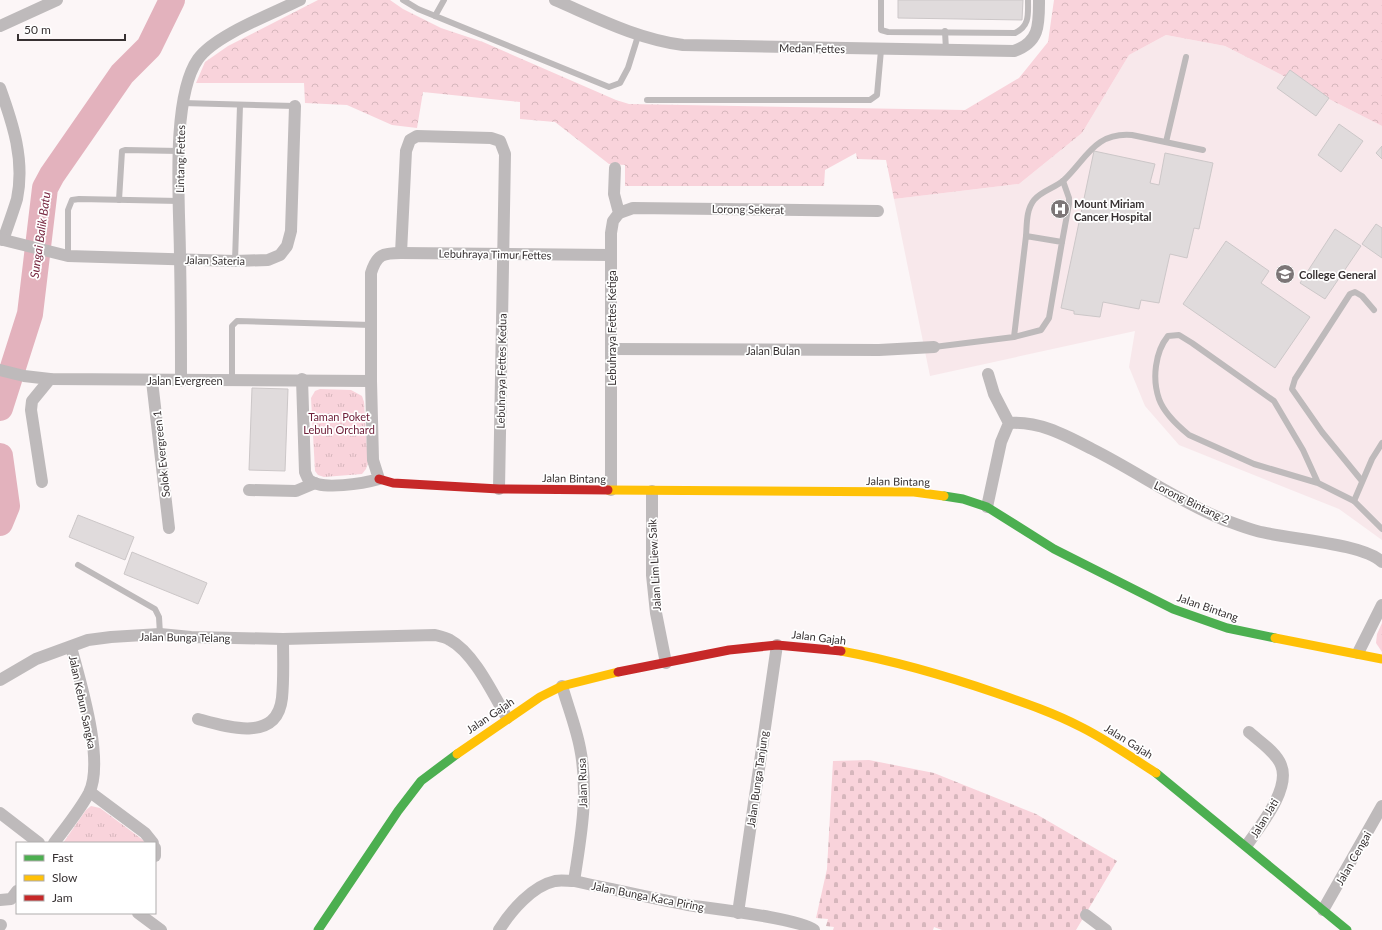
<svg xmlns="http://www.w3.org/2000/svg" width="1382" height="930" viewBox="0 0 1382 930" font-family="Lato,sans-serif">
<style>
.built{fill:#f8e8eb}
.forest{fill:url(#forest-crowns)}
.cemetery{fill:url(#cemetery-stones)}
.park{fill:url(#park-tufts)}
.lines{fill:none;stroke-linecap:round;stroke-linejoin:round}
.river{stroke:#e3b2bd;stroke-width:26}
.building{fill:#e0dbdc;stroke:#ccc7c8}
.lane{stroke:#bebabb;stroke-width:6}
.street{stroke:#bebabb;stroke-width:12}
.fast{stroke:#4caf50;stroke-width:9}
.slow{stroke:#ffc107;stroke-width:9}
.jam{stroke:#c62828;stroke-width:9}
.labels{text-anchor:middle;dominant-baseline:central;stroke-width:3.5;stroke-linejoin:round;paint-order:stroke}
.street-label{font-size:11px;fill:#373132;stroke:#fff}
.poi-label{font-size:11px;font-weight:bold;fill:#373132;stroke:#fff;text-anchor:start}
.park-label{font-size:11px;fill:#6f203a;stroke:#fff}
.water-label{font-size:12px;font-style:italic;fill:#792a43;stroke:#fff}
</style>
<defs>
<pattern id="forest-crowns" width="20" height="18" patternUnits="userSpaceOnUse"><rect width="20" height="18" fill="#f9d3db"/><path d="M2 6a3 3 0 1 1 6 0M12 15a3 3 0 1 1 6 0" fill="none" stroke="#d6b6bc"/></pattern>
<pattern id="cemetery-stones" width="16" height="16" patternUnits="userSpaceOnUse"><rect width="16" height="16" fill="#f9d3db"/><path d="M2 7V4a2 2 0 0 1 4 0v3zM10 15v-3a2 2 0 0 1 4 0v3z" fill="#d6b6bc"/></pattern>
<pattern id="park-tufts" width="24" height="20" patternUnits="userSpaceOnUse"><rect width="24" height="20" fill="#f9d3db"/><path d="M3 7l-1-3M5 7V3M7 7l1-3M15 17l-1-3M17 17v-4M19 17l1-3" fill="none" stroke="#d6b6bc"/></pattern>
</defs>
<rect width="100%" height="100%" fill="#fcf6f7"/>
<!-- built -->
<polygon class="built" points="1166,35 1225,46 1382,126 1382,540 1339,509 1179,445 1145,406 1129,367 1135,331 930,376 894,199 1019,184 1082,133 1129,55"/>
<!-- forest -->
<polygon class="forest" points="318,0 390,0 403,9 441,28 483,42 616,100 629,104 965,110 1019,78 1048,42 1054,0 1382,0 1382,126 1225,46 1166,35 1129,55 1082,133 1019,184 894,199 886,160 857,159 856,153 825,170 824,186 625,186 625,165 609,164 555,122 520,119 520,102 423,92 417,128 392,125 347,105 305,103 304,83 196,83 205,62 228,46"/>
<!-- cemetery -->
<polygon class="cemetery" points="869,760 934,773 1036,814 1117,861 1076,930 942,930 934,927 933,930 833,930 834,927 826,926 828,919 816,918 827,869 833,761"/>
<!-- park -->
<g class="park">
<polygon points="320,389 351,390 362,396 364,402 368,463 366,469 362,474 324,477 318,475 315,471 311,398 315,391"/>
<polygon points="1382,623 1382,652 1376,643 1377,634"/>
<polygon points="91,806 100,808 147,843 63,843 86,810"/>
</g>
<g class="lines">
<!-- river -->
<g class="river">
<polyline points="0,408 30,314 45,188 52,175 122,74 149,47 172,0"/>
<polyline points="0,456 7,506 0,523"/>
</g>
</g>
<!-- building -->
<g class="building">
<polygon points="898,0 1023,0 1022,20 898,18"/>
<polygon points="1290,70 1329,98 1316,116 1277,88"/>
<polygon points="1339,124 1363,141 1341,172 1318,155"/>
<polygon points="1382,146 1382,159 1376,153"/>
<polygon points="1094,151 1155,164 1150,183 1159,185 1165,153 1213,163 1199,229 1194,228 1187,258 1170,254 1159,303 1141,300 1139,309 1103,302 1100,317 1074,314 1074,311 1061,308"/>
<polygon points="1376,224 1382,228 1382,258 1362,244"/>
<polygon points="1335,229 1361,246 1325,299 1300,283"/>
<polygon points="1226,241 1269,271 1261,283 1310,317 1275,368 1183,304"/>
<polygon points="252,388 288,389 285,471 249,470"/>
<polygon points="78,515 134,537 125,560 69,537"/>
<polygon points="132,552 207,583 198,604 124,574"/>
</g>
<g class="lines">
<!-- lane -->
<g class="lane">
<polyline points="403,0 418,9 609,87 620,83 628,68 638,36"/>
<path d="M881,0V30L888,32L1015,33C1030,26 1028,14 1028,0"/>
<polyline points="435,16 444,0"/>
<polyline points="945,31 946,50"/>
<polyline points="647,100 870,100 877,95 881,50"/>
<polyline points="182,103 295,106"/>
<polyline points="1166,142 1186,57"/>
<polyline points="119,200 122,151 125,150 179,151"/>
<path d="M1026,236C1027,224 1026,210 1034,200C1041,191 1055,188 1064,180C1087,158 1095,132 1132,135L1203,150"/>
<polyline points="1062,242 1069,204 1069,198 1063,181"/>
<polyline points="68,256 68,210 72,200 79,199 179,201"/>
<polyline points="235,261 240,105"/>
<polyline points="934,347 1014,337 1041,330 1049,318 1062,242 1026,236 1014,337"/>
<polyline points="232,380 232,326 237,321 371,325"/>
<polyline points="1362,481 1322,432 1292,389 1295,379 1350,294 1355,292 1362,296 1374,310"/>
<path d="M1318,483L1303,450L1274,401L1192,343L1179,335L1168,336C1155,352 1152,379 1159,399C1164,413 1178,426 1189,435L1254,464L1318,483L1354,501L1382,529"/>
<polyline points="1354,501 1372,459 1382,443"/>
<polyline points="78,565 155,609 159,617 160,634"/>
</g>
<!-- street -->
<g class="street">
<path d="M555,0C597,18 637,39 683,45L1014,51C1040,42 1039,24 1039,0"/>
<polyline points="0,26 57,0"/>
<path d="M0,88C13,124 25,160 17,199C13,212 8,226 3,240"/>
<polyline points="619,213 633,208 878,211"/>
<polyline points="0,239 68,256 235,261 268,260 280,255 287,246 291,231 295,106"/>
<polyline points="401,253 406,151 410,140 417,136 491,138 500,141 505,154 499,489"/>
<polyline points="611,349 879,350 934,347"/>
<polyline points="0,370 24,376 50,379 371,381"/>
<path d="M302,379L305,472C306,474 307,478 309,480C321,491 365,483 379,479L373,460L371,381V273C377,254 383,253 401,253L611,255"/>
<polyline points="152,381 169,528"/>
<path d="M181,381C181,340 181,300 180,259C180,209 170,99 198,59C215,35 272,14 300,0"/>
<path d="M1009,423C1040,421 1065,435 1092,449C1136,471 1176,500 1222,519C1233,523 1245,528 1257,531C1285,539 1363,543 1382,562"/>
<polyline points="42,482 31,410 32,401 50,379"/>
<polyline points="249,490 296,491 315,483"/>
<polyline points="611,490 611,233 613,221 619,213 614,194 615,168"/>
<polyline points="652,491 652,575 656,613 666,663"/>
<polyline points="987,507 1001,442 1009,423 994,394 988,374"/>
<polyline points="1358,653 1382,605"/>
<path d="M0,680L36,659L88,640L111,637L160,634L191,637L283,639L435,635C439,636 445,637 450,640C474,653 493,694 507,718"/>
<path d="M562,686C568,707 576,727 580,748C589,792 581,837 574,881"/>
<path d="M198,719C227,727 277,743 282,698C284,678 283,658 283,639"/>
<polyline points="90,792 145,833 153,843"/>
<polyline points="0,813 39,843"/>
<path d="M54,843C66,827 80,810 89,793C105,761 80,681 71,647"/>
<path d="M1247,845C1260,826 1291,789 1281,765C1276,752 1259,741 1249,732"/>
<polyline points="155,848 155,856"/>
<polyline points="0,900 11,899 17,891"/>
<polyline points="1323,910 1382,806"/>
<polyline points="138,913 161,930"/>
<polyline points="738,913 777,645"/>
<polyline points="1086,915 1106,930"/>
<polyline points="0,926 1,925"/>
<path d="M499,930C511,911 532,886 555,881C561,880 568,881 574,881C612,889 650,898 688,905C713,909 799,918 814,930"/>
</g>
<!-- fast -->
<g class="fast">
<polyline points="944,496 963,499 987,507 1054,549 1173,609 1227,628 1275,638"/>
<polyline points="1156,773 1347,930"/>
<polyline points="318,930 398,811 421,781 457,754"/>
</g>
<!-- slow -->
<g class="slow">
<polyline points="608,490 914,492 944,496"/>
<polyline points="1275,638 1382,659"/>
<path d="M841,651C895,661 944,675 996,693C1025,703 1054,713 1081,727C1107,740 1131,757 1156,773"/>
<polyline points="457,754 540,697 562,686 618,672"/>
</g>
<!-- jam -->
<g class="jam">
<polyline points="379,479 393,483 499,489 608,490"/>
<polyline points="618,672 729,650 777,645 841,651"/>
</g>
</g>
<!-- icons -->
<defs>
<g id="hospital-disc" transform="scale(1)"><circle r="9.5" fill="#7c7677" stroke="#fff"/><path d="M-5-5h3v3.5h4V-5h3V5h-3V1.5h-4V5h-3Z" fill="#fff"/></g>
<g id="university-disc" transform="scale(1)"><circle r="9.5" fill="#7c7677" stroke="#fff"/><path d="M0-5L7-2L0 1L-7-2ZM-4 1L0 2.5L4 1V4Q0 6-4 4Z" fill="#fff"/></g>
</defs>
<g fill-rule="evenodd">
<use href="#hospital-disc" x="1060" y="209"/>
<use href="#university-disc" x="1285" y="274"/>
</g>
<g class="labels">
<!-- street labels -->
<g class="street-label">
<text transform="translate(812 48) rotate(1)">Medan Fettes</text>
<text transform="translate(180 159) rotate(-89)">Lintang Fettes</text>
<text transform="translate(748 209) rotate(1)">Lorong Sekerat</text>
<text transform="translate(495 254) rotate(1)">Lebuhraya Timur Fettes</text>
<text transform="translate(215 260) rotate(1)">Jalan Sateria</text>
<text transform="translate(611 328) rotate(-90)">Lebuhraya Fettes Ketiga</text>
<text x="773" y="350">Jalan Bulan</text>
<text transform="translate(501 371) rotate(-89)">Lebuhraya Fettes Kedua</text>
<text x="185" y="380">Jalan Evergreen</text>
<text transform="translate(161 454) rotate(-96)">Solok Evergreen 1</text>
<text transform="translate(574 478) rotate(1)">Jalan Bintang</text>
<text transform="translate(898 481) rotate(1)">Jalan Bintang</text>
<text transform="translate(1192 502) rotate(26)">Lorong Bintang 2</text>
<text transform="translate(654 565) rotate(-93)">Jalan Lim Liew Saik</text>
<text transform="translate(1208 607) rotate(19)">Jalan Bintang</text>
<text transform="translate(185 637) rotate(1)">Jalan Bunga Telang</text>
<text transform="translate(819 637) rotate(7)">Jalan Gajah</text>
<text transform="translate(83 702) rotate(78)">Jalan Kebun Sangka</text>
<text transform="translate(490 715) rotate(-34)">Jalan Gajah</text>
<text transform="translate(1129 741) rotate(32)">Jalan Gajah</text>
<text transform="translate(757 779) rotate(-82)">Jalan Bunga Tanjung</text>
<text transform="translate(582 783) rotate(-92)">Jalan Rusa</text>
<text transform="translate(1264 818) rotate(-59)">Jalan Jati</text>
<text transform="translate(1353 858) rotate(-60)">Jalan Cengai</text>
<text transform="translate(648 896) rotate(11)">Jalan Bunga Kaca Piring</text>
</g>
<!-- poi labels -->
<g class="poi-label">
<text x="1074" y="203">Mount Miriam<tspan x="1074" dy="13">Cancer Hospital</tspan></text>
<text x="1299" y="274">College General</text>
</g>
<!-- park labels -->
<g class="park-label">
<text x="339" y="416">Taman Poket<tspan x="339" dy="13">Lebuh Orchard</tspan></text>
</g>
<!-- water labels -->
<g class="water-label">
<text transform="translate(40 235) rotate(-82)">Sungai Balik Batu</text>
</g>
</g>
<!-- legend -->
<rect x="16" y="842" width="140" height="72" fill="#ffffff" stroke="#afadad"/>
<rect x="24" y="855" width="20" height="6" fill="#4caf50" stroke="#afadad"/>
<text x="52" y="862" font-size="12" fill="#373132">Fast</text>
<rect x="24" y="875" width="20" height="6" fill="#ffc107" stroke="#afadad"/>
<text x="52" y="882" font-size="12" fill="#373132">Slow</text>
<rect x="24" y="895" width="20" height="6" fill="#c62828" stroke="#afadad"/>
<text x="52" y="902" font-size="12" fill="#373132">Jam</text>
<!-- scale -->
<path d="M18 34v6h107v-6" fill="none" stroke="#373132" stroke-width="2"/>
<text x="24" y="34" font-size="12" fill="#373132" stroke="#ffffff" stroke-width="3" paint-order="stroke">50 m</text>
</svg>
